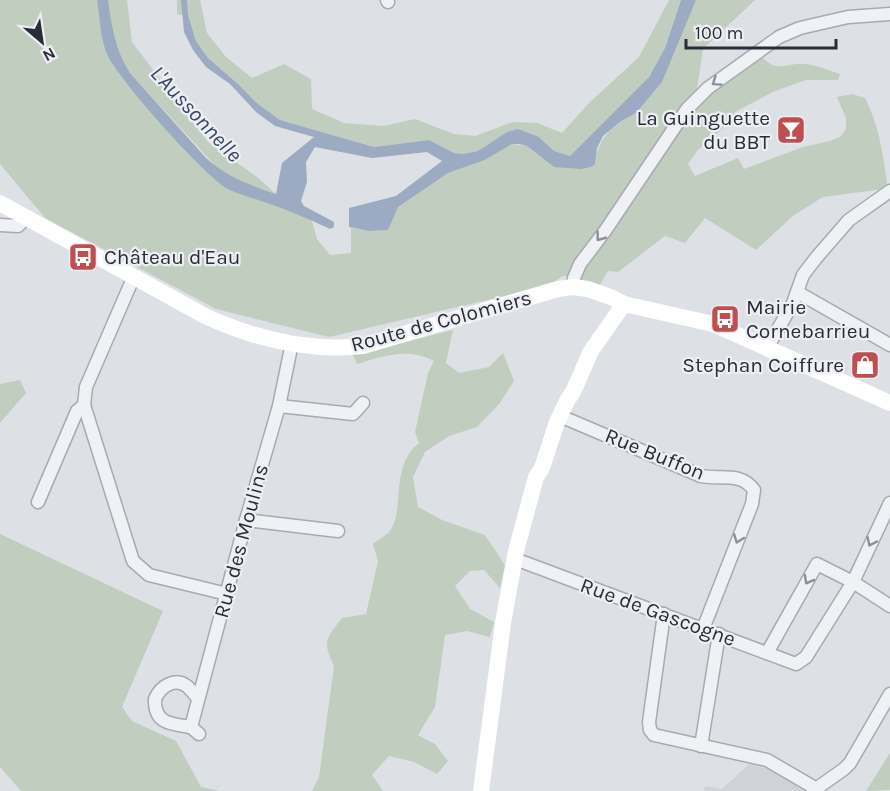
<svg xmlns="http://www.w3.org/2000/svg" width="890" height="791" viewBox="0 0 890 791" font-family="Karla,sans-serif">
<style>
.built{fill:#d0d2da}
.green{fill:#c1cebf}
.water{fill:#9caac2}
.lines{fill:none;stroke-linecap:round;stroke-linejoin:round}
.street-casing{stroke:#a7aab2;stroke-width:15}
.street{stroke:#f0f1f4;stroke-width:12}
.secondary{stroke:#fff;stroke-width:16}
.oneway{stroke:#8c8f97}
.labels{text-anchor:middle;dominant-baseline:central;stroke-width:4.5;stroke-linejoin:round;paint-order:stroke}
.poi-label{font-size:21px;fill:#292d3a;stroke:#edeff3;text-anchor:end}
.street-label{font-size:21px;fill:#292d3a;stroke:#edeff3}
.water-label{font-size:22px;font-style:italic;fill:#37476a;stroke:#edeff3}
</style>
<rect width="100%" height="100%" fill="#dde0e5"/>
<!-- built -->
<polygon class="built" points="749,764 772,770 822,791 704,791 705,786 722,789"/>
<!-- green -->
<g class="green">
<path d="M0,0H97L107,54L200,165L312,221L317,239L330,255L351,253V228L369,231L388,230L397,207L448,173L485,160L512,144L527,146L554,167L595,163C599,135 612,127 636,113L696,0H755L703,49L697,89L705,98L712,91L761,56C777,73 782,64 801,64C813,63 828,70 840,74L838,80H806L775,91L735,112L727,125L697,151L688,164L695,176L738,158L744,169L803,147L830,141L840,137L846,129V118L837,97L852,94L865,98C879,126 883,153 887,184L884,189L823,197L794,215L756,250L705,218L685,243L665,236L618,272L608,271L600,285L581,282L579,277L563,276L550,285L535,289L329,337L216,309L45,218L0,164Z"/>
<path d="M108,0H127L132,42L209,143L257,177L276,194L240,182L220,171L130,73C115,50 112,26 108,0Z"/>
<polygon points="177,0 200,0 207,33 226,57 252,78 284,64 311,79 312,109 344,123 384,126 415,119 454,134 475,136 513,122 537,123 562,133 588,104 639,57 669,0 681,0 665,48 649,77 570,156 554,151 539,137 507,132 478,151 463,154 454,153 429,140 374,147 280,120 258,104 238,84 208,58 196,41 188,16 177,14"/>
<path d="M453,330L446,363L459,373L489,367L503,353L514,381L500,403L477,427L449,436L425,452L413,477L418,507L442,520L485,535L505,565L500,588L484,570L470,571L455,586L470,609L494,622L490,637L467,631L445,635L435,707L418,735L435,744L448,761L437,774L414,762L389,756L372,775L383,791H312L319,777L334,666C322,641 326,639 342,618L366,614L378,561L373,544C377,540 384,537 388,533C407,512 388,468 419,443L415,432L428,373L434,361C409,347 382,356 357,364L351,351L362,353Z"/>
<polygon points="20,380 26,393 0,423 0,384"/>
<polygon points="0,534 163,611 122,707 132,721 176,741 201,787 221,791 21,791 0,767"/>
<polygon points="890,753 890,790 866,791"/>
</g>
<!-- water -->
<path class="water" d="M97,0H108C112,26 115,50 130,73L206,158C227,177 249,185 276,194L282,163L314,137L275,126L256,112L230,84L206,67L193,50L184,32L181,0H187L188,15L196,41L208,58L238,84L258,104L280,120L374,147L429,140L454,153L463,154L478,151L507,132L518,129L539,137L554,151L570,156L649,77L665,48L681,0H696L662,82L636,113L620,122L603,136L597,148L595,164L591,167L581,169L554,167L527,146L519,144H512L485,160L448,173L398,207L388,230L369,231L349,227V208L396,196L442,161L427,152L372,158L315,147L306,162L307,182L301,201L304,206L334,222V227L330,229C309,219 288,210 267,203C254,198 240,195 228,189C205,177 117,78 107,54C100,37 100,18 97,0Z"/>
<g class="lines">
<!-- street casing -->
<g class="street-casing">
<g id="street">
<polyline points="387,0 388,2"/>
<polyline points="0,225 18,226 26,218"/>
<polyline points="134,276 86,387 84,405 133,561 149,575 227,594"/>
<polyline points="573,287 574,278 580,264 605,231 687,109 708,88 779,37 800,28 848,17 890,14"/>
<polyline points="797,292 890,345"/>
<polyline points="767,348 793,303 803,275 816,258 849,220 890,191"/>
<polyline points="279,406 353,414 363,403"/>
<path d="M560,416L701,476C721,480 740,471 754,490L752,504L703,629"/>
<polyline points="38,502 77,411 84,405"/>
<polyline points="246,520 338,531"/>
<polyline points="515,559 796,664 806,657 853,582 890,503"/>
<polyline points="664,614 649,722 650,730 654,735 767,760 815,788"/>
<polyline points="767,653 817,564 853,582 890,606"/>
<path d="M191,727C171,724 154,724 155,699C160,687 175,676 188,687C191,690 195,695 198,698"/>
<polyline points="199,734 191,727 246,520 279,406 292,343"/>
<polyline points="701,746 719,634"/>
<polyline points="813,791 844,769 850,763 890,694"/>
</g>
</g>
<!-- street -->
<use href="#street" class="street"/>
<!-- secondary -->
<g class="secondary">
<path d="M0,203L205,316C255,339 308,352 363,346L558,289L573,287L588,289L613,298L624,304L713,324L890,403"/>
<polyline points="481,791 503,623 516,551 536,477 542,468 557,422 568,399 573,392 591,351 624,304"/>
</g>
</g>
<!-- one-way arrows -->
<defs><path id="oneway-chevron" d="M-2-3.5L2.5 0L-2 3.5" fill="none" stroke-width="1.6" stroke-linecap="round" stroke-linejoin="round" transform="scale(1.5)"/></defs>
<g class="oneway">
<use href="#oneway-chevron" transform="translate(716 82) rotate(145)"/>
<use href="#oneway-chevron" transform="translate(600 237) rotate(127)"/>
<use href="#oneway-chevron" transform="translate(738 539) rotate(111)"/>
<use href="#oneway-chevron" transform="translate(871 542) rotate(115)"/>
<use href="#oneway-chevron" transform="translate(808 580) rotate(119)"/>
</g>
<!-- icons -->
<defs>
<g id="bar-square" transform="scale(1.5)"><rect x="-9" y="-9" width="18" height="18" rx="4" fill="#bf4e51" stroke="#edeff3"/><path d="M-6-5H6L.8 .8V4.5H3.5V6h-7V4.5H-.8V.8Z" fill="#fff"/></g>
<g id="bus-square" transform="scale(1.5)"><rect x="-9" y="-9" width="18" height="18" rx="4" fill="#bf4e51" stroke="#edeff3"/><path d="M-5-6H5V4H4V6H2V4H-2V6H-4V4H-5ZM-3.5-4V0h7V-4ZM-3.5 1.2v1.5H-2V1.2ZM2 1.2v1.5H3.5V1.2Z" fill="#fff"/></g>
<g id="shop-square" transform="scale(1.5)"><rect x="-9" y="-9" width="18" height="18" rx="4" fill="#bf4e51" stroke="#edeff3"/><path d="M-5-2.5h2.3a2.7 3.5 0 0 1 5.4 0H5L5.5 6h-11ZM-1.5-2.5h3a1.5 2.3 0 0 0-3 0Z" fill="#fff"/></g>
</defs>
<g fill-rule="evenodd">
<use href="#bar-square" x="791" y="130"/>
<use href="#bus-square" x="83" y="257"/>
<use href="#bus-square" x="725" y="319"/>
<use href="#shop-square" x="865" y="365"/>
</g>
<g class="labels">
<!-- poi labels -->
<g class="poi-label">
<text x="770" y="118">La Guinguette<tspan x="770" dy="24">du BBT</tspan></text>
<text x="104" y="257" text-anchor="start">Château d'Eau</text>
<text x="746" y="307" text-anchor="start">Mairie<tspan x="746" dy="24">Cornebarrieu</tspan></text>
<text x="844" y="365">Stephan Coiffure</text>
</g>
<!-- street labels -->
<g class="street-label">
<text transform="translate(441 321) rotate(-15)">Route de Colomiers</text>
<text transform="translate(655 454) rotate(22)">Rue Buffon</text>
<text transform="translate(241 541) rotate(-75)">Rue des Moulins</text>
<text transform="translate(658 612) rotate(20)">Rue de Gascogne</text>
</g>
<!-- water labels -->
<g class="water-label">
<text transform="translate(196 114) rotate(47)">L'Aussonnelle</text>
</g>
</g>
<!-- north arrow -->
<g transform="translate(42 42) rotate(151)" stroke="#edeff3" stroke-width="4.5" paint-order="stroke">
<path d="M0-4.5L10 22L0 15L-10 22Z" fill="#292d3a"/>
<text y="-9" font-size="16" font-weight="bold" text-anchor="middle" fill="#292d3a">N</text>
</g>
<!-- scale -->
<path d="M686 39v9h150v-9" fill="none" stroke="#292d3a" stroke-width="3"/>
<text x="695" y="39" font-size="18" fill="#292d3a" stroke="#edeff3" stroke-width="4.5" paint-order="stroke">100 m</text>
</svg>
